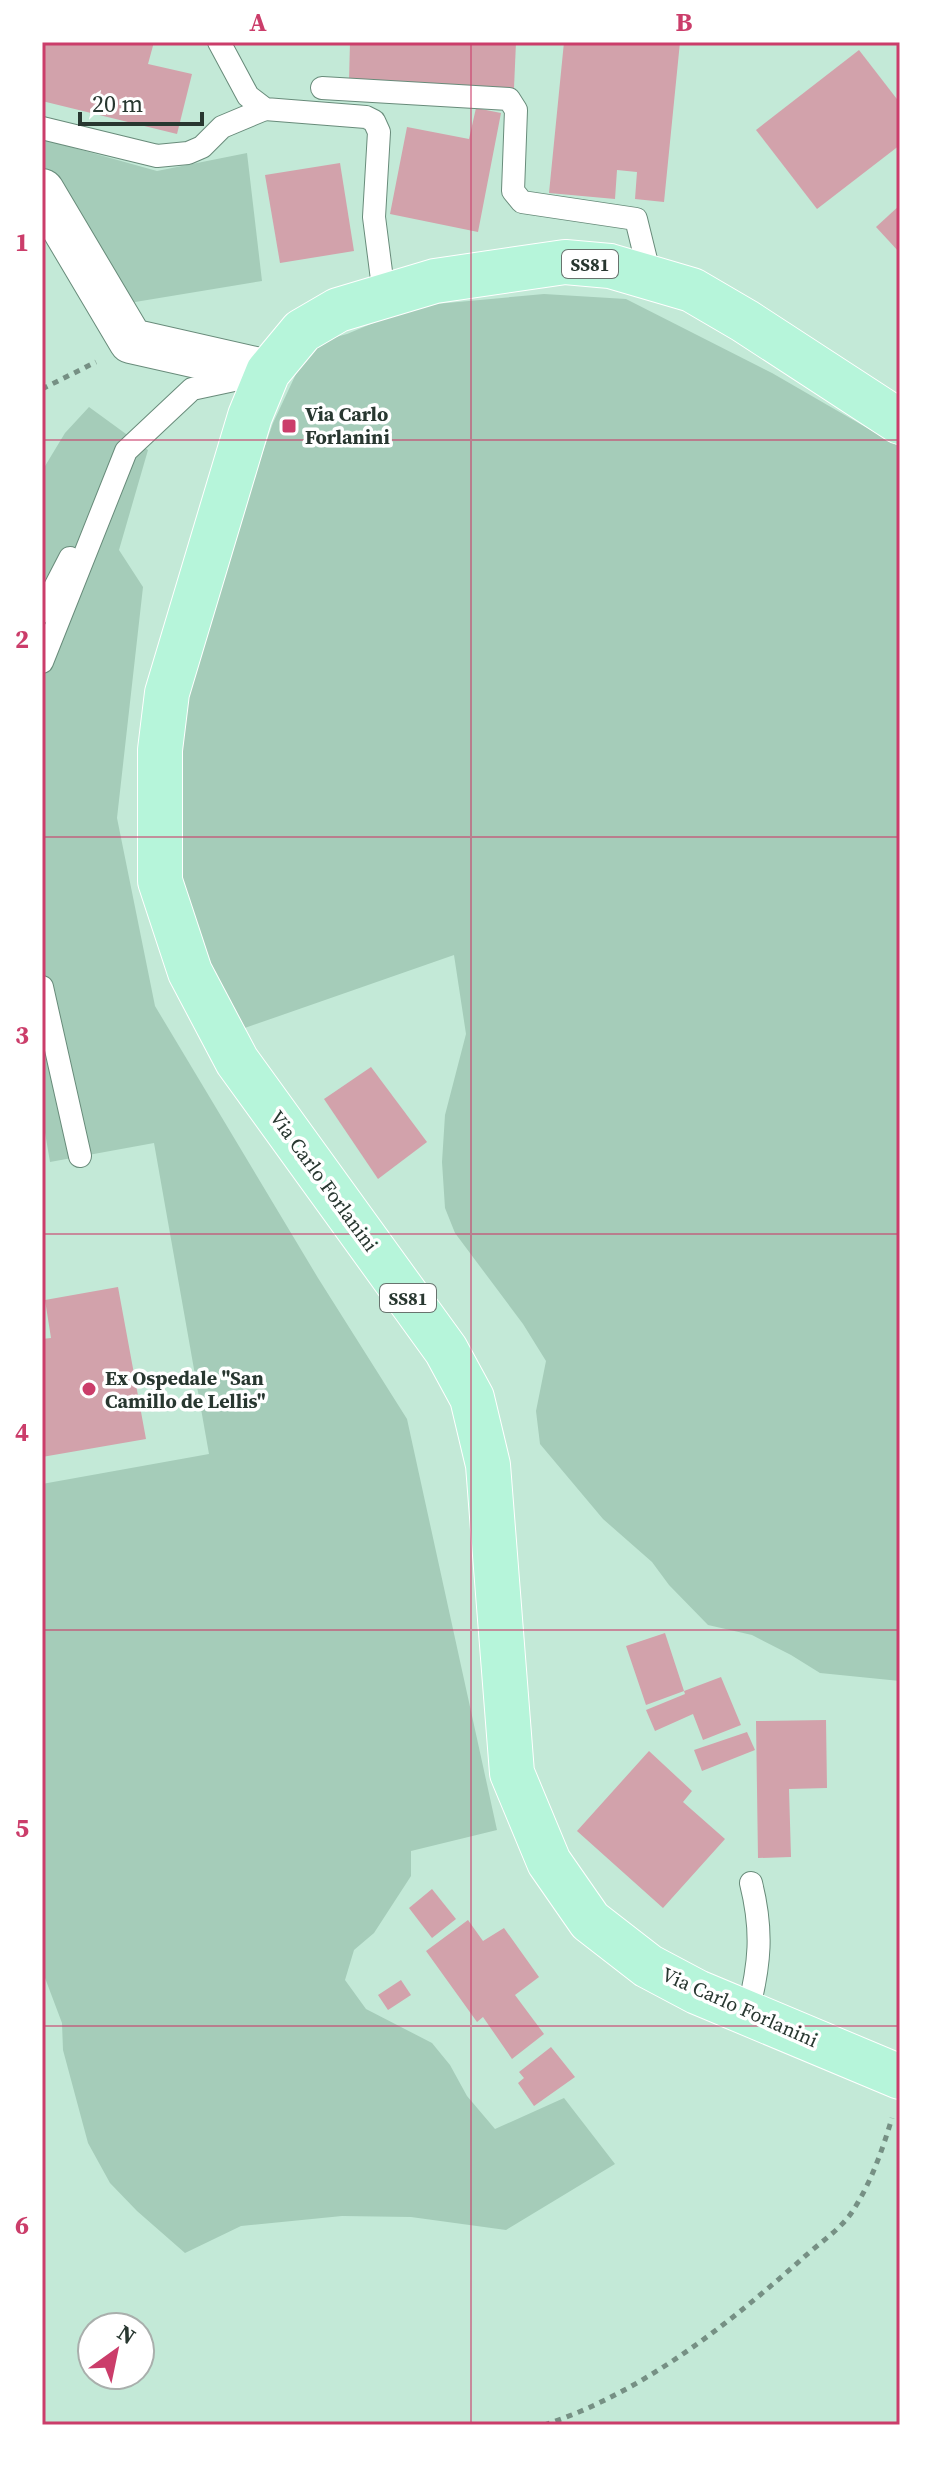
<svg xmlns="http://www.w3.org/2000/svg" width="942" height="2467" viewBox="0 0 942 2467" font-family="'Source Serif 4',serif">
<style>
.green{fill:#a5ccb9}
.building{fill:#d2a2ab}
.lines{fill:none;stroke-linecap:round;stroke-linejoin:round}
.lane-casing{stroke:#688b7a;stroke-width:24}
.street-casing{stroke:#688b7a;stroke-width:46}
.primary-casing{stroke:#fff;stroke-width:46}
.path{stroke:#769084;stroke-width:5;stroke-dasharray:6 6;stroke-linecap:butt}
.lane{stroke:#fff;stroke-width:22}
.street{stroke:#fff;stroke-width:44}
.primary{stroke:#b6f5da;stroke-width:44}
.grid{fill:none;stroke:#cb3d6a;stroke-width:2;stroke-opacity:0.55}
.poi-dot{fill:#cb3d6a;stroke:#fff;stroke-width:3}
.labels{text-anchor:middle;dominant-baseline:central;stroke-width:7;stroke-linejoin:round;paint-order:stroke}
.shield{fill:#fff;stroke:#68736e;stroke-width:2}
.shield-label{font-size:18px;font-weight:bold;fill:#283730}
.poi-label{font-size:20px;font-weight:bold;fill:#283730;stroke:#fff;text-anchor:start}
.street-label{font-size:20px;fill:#283730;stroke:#fff}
.neatline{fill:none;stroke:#cb3d6a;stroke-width:3}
.grid-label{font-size:26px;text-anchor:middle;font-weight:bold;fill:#cb3d6a}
</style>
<rect width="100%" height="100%" fill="#c3e9d7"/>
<!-- green -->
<g class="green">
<polygon points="42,139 157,171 247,153 262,281 123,304 42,172"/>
<polygon points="544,294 626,299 772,373 900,447 900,1681 820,1673 791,1655 752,1635 708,1625 669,1585 652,1562 603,1519 540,1444 536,1411 546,1361 523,1324 455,1233 445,1208 442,1162 445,1115 466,1034 454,955 242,1029 197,944 172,862 179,766 192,676 237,526 273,423 310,344 347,334 414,306"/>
<polygon points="89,407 148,450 119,550 143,587 117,818 155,1006 318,1278 407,1419 497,1830 411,1851 411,1876 374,1933 354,1950 345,1980 366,2009 432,2043 450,2065 467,2096 495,2129 564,2098 615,2164 506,2230 411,2217 342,2216 241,2226 185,2253 137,2211 110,2183 88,2143 63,2050 62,2023 42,1970 42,1484 209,1454 154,1143 50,1162 42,1115 42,471 65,433"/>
</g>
<!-- building -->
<g class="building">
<polygon points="42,42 154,42 148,64 192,74 177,134 42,101"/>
<polygon points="350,42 516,42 514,88 349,81"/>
<polygon points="564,42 680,42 664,202 635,199 637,172 617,170 615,199 549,193"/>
<polygon points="859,50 900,103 900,145 817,209 756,130"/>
<polygon points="476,108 501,113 478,232 390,214 407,127 469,139"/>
<polygon points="340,163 354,251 280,263 265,175"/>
<polygon points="900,205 900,253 876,227"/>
<polygon points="371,1067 427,1142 378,1179 324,1099"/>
<polygon points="118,1287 146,1439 42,1457 42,1339 51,1338 45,1300"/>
<polygon points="665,1633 684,1691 721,1677 741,1725 703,1740 693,1714 655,1731 646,1710 685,1694 684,1691 646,1705 626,1646"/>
<polygon points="826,1720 827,1788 789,1789 791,1857 758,1858 756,1721"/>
<polygon points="747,1732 755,1750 702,1771 694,1750"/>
<polygon points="649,1751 692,1791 683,1802 725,1839 663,1908 577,1831"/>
<polygon points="432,1889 456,1919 432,1938 409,1908"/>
<polygon points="468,1920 483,1941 504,1928 539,1977 515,1995 544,2034 512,2059 483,2017 477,2022 426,1951"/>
<polygon points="401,1980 411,1995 388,2010 378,1995"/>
<polygon points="551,2047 575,2077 534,2106 518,2083 524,2078 519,2072"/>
</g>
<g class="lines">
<!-- lane casing -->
<g class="lane-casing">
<g id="lane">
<polyline points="219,42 248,96 265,109 366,117 374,121 379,132 374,217 384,295"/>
<polyline points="322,88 509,99 516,110 513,191 522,202 636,219 650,276"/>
<polyline points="42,128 157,156 188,153 202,147 222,127 265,109"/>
<polyline points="42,612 70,558"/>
<polyline points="42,662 126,451 192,389 248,377"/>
<polyline points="42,987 80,1156"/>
<path d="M748,2011C760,1964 763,1931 751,1883"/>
</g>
</g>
<!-- street casing -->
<g class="street-casing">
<polyline id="street" points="42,191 131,341 268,372"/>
</g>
<!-- primary casing -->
<g class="primary-casing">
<polyline id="primary" points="900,422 745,321 692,290 610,266 565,262 435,281 338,310 302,331 268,372 250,416 167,693 160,750 160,881 190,972 237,1061 446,1350 472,1398 488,1465 512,1773 549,1862 590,1921 648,1966 697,1992 900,2077"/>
</g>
<!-- path -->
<g class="path">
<polyline points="42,389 96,362"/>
<path d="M544,2425C642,2393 726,2326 803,2258C818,2244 840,2230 852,2212C871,2183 882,2151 892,2118"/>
</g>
<!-- lane -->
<use href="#lane" class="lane"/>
<!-- street -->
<use href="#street" class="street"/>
<!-- primary -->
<use href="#primary" class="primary"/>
</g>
<!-- grid -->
<path class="grid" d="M471,42V2425M42,440H900M42,837H900M42,1234H900M42,1630H900M42,2026H900"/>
<!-- markers -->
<g class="poi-dot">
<rect x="281" y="418" width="16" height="16" rx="4"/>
<circle cx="89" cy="1389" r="8"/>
</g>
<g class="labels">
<!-- shield labels -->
<g class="shield">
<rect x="562" y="250" width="56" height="28" rx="6"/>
<rect x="380" y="1284" width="56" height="28" rx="6"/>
</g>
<g class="shield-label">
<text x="590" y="264">SS81</text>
<text x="408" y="1298">SS81</text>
</g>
<!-- poi labels -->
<g class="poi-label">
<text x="305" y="414">Via Carlo<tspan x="305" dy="23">Forlanini</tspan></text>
<text x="105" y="1378">Ex Ospedale "San<tspan x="105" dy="23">Camillo de Lellis"</tspan></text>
</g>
<!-- street labels -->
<g class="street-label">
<text transform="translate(324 1181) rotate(54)">Via Carlo Forlanini</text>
<text transform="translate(740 2007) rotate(24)">Via Carlo Forlanini</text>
</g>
</g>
<!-- border -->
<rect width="942" height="2467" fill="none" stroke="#ffffff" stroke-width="88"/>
<!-- north arrow -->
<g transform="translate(116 2351) rotate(33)"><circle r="38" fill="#ffffff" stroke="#a9afac" stroke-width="2"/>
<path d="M0-6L14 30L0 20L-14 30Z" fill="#cb3d6a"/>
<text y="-12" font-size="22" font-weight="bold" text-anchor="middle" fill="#283730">N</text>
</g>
<!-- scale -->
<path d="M80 112v12h122v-12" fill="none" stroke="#283730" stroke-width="4"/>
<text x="92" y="112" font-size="24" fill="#283730" stroke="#ffffff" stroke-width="6" paint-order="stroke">20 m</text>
<rect x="44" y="44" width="854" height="2379" class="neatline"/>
<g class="grid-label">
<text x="258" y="31">A</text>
<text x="684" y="31">B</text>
<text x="22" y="251">1</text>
<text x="22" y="648">2</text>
<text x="22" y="1044">3</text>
<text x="22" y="1441">4</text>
<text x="22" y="1837">5</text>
<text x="22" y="2234">6</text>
</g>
</svg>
